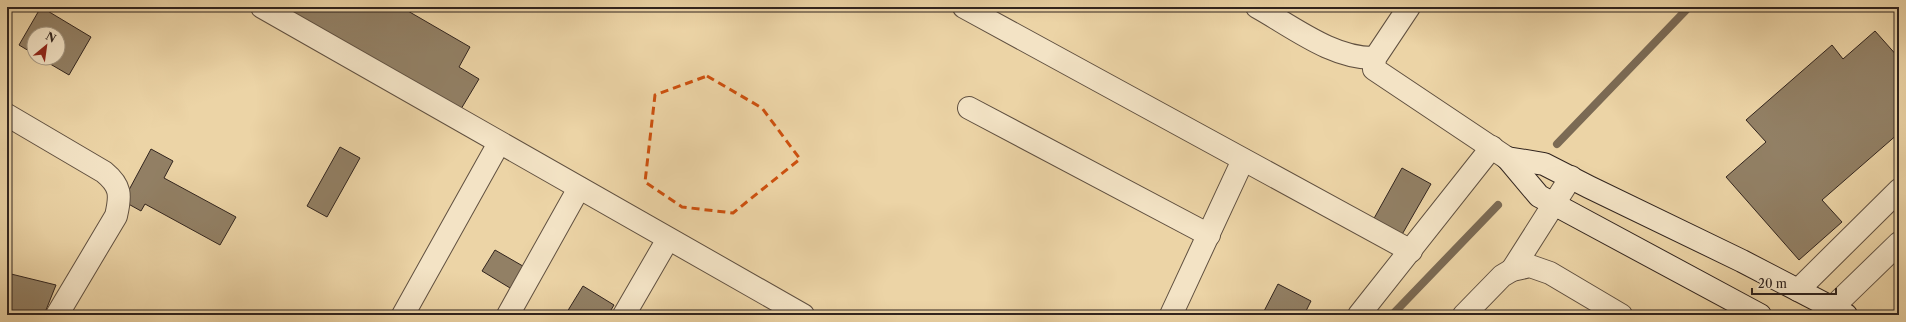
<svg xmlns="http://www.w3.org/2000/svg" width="1906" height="322" viewBox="0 0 1906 322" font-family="'Libre Caslon Text',serif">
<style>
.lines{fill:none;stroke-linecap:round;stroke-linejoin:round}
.stream{stroke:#7b6a54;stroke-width:8}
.building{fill:#928065;stroke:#31241e}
.street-casing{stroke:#605040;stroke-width:24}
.secondary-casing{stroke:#31241e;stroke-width:24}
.street{stroke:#f3e3c5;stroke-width:22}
.secondary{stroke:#f3e3c5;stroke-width:22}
.marked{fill:none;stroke:#cd510f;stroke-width:3;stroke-dasharray:8 5;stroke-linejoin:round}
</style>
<rect width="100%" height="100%" fill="#ecd4a6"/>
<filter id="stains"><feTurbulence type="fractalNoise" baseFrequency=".005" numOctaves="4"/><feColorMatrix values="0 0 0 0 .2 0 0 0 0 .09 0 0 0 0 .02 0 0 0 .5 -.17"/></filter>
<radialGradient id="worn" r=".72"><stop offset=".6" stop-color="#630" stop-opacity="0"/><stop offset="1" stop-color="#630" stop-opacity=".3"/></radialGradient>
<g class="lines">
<!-- stream -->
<g class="stream">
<polyline points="1557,144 1689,7"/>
<polyline points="1392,315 1498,205"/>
</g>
</g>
<!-- building -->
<g class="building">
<polygon points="41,7 91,37 69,75 40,58 58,58 58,34 34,34 34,54 19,45"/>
<polygon points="275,7 401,7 470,47 459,67 479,79 458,114"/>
<polygon points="1875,31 1899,58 1899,133 1822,200 1842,222 1799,260 1726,177 1766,142 1746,120 1832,45 1843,59"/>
<polygon points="340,147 360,158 327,217 307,206"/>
<polygon points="151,149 173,161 164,178 236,217 220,245 145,204 141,211 123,201"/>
<polygon points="1402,168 1431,184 1400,238 1372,222"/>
<polygon points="495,250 528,269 515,291 482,271"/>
<polygon points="7,273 56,285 44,315 12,315 7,312"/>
<polygon points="1278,284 1311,301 1304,315 1262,315"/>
<polygon points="583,286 614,305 608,315 572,315 567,312"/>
</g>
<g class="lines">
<!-- street casing -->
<g class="street-casing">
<g id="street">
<polyline points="262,7 803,315"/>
<polyline points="964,7 1411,251"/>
<path d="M1257,7C1293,27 1333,59 1375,58"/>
<polyline points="1409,7 1375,58 1374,69 1507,158"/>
<polyline points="969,108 1209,235"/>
<path d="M7,115L104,172C121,186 121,195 116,216L57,315"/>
<polyline points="1512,270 1571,177"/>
<polyline points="1798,290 1899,190"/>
<polyline points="1832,308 1899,243"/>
<polyline points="403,315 499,143"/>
<polyline points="508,315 579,188"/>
<polyline points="624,315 668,239"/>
<polyline points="1171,315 1243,160"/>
<polyline points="1359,315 1492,147"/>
<polyline points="1464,315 1502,276 1512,270 1530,266 1550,273 1621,315"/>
</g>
</g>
<!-- secondary casing -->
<g class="secondary-casing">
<g id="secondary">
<polyline points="1507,158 1544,164 1589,187 1742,261 1846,315"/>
<polyline points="1507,158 1539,196 1760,315"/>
</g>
</g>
<!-- street -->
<use href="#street" class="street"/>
<!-- secondary -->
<use href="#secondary" class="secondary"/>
</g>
<!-- marked area -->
<path class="marked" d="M707,76L762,108L800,159L733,213L682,207L645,182L655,95Z"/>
<!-- margin -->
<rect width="1906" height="322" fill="none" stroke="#ecd4a6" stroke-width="24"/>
<rect x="8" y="8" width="1890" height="306" fill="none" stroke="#31241e" stroke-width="2"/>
<rect x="12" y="12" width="1882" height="298" fill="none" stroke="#31241e"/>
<!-- north arrow -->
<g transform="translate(46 46) rotate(29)"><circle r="19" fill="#f3e3c5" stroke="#a59782"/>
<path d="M0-3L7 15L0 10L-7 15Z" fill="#8f2418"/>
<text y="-6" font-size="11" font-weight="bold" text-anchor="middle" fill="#31241e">N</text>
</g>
<!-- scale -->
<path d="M1752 288v6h84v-6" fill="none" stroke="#31241e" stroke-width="2"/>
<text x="1758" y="288" font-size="12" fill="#31241e" stroke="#f3e3c5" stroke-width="3" paint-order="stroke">20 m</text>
<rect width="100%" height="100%" filter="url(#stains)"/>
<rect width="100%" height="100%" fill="url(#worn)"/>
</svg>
